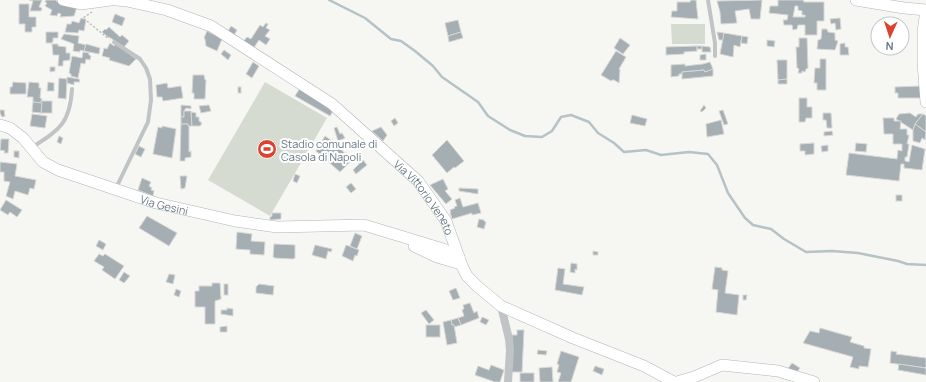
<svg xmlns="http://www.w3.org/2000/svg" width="926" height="382" viewBox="0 0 926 382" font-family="Manrope,sans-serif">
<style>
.green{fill:#d6dbd2}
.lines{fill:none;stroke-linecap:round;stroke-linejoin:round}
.stream{stroke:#b5c3c6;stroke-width:2.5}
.building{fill:#a5aeb2;stroke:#d8d7d6;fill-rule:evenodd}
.secondary-casing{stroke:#b0b6ba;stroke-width:12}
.path{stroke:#b8bbbd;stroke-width:1.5;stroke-dasharray:2 2;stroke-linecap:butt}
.lane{stroke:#c0c4c7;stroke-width:4}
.street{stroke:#c0c4c7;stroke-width:8}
.secondary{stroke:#fff;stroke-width:11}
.labels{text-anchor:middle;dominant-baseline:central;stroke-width:4;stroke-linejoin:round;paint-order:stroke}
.poi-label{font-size:11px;fill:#677982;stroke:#fff;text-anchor:start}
.street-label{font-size:11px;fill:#677982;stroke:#fff}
</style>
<rect width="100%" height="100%" fill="#f6f6f3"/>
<!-- green -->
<g class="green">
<polygon points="671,24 705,24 705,44 672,44"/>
<polygon points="265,82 327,118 270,216 208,180"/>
</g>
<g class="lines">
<!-- stream -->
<polyline class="stream" points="329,0 365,18 391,39 401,41 415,51 433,66 442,77 478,102 488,116 510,130 525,136 542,137 552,131 561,117 571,115 589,122 598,133 614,143 624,152 646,150 661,155 689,152 708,154 717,165 728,193 745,218 753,225 771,229 784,239 806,252 832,251 858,253 898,261 907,264 926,265"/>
</g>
<!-- building -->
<g class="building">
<polygon points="29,0 42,0 39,7 42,8 41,11 30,11 33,1"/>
<polygon points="46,0 57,0 56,1 63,4 77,7 74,16 60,17 61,14 58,13 57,16 50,15 52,10 45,6 47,3 45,2"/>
<polygon points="691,0 696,0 698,19 671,17 672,11 677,11 677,2 690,2"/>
<polygon points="762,0 760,19 751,19 749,9 735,11 737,23 721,24 720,12 717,1"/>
<path d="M778,0H803L804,2H824V21H817V35H805V25H798L797,29L793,30L792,25H784L783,20H787L788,15L769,13L770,6H778ZM795,6H798V10L802,11V15H805V17H793Z"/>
<polygon points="19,4 29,4 29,17 36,17 36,27 32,27 32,32 25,32 25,24 19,24"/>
<polygon points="115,14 125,18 122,26 112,22"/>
<polygon points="81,18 86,20 84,31 79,30 78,33 65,32 67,24 71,24 72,21 79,23"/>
<polygon points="840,18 841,29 836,30 835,23 831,24 830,19"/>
<polygon points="458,20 461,32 448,36 445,23"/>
<polygon points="266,23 268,24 266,28 270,30 265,36 270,39 266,45 259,40 253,49 243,42 247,37 251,39 260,25 263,27"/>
<polygon points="231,26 237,30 233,37 227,33"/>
<polygon points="109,27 120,37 122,35 129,41 124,47 109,37 109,38 102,32 105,29 106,30"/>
<polygon points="822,29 827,29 828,32 835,33 835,40 838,41 835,50 817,49 818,40 821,39"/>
<polygon points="207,31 222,39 217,51 206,46 205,39 204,38"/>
<polygon points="46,32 58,32 58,38 53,38 53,42 52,42 52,43 46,43"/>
<polygon points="461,32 463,38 449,42 448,36"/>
<polygon points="717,32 724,33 723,40 719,40"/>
<polygon points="724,33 742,36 740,47 734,45 733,57 720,54"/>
<polygon points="64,34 79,36 78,43 86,45 84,51 80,50 80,52 73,51 74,44 61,39"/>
<polygon points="742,36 748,37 747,44 741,43"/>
<polygon points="620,38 630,45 623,54 614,48"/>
<polygon points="799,38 807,38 808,68 806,69 805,72 802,71 802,73 798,73 799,69 797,68 796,47 799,47"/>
<polygon points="767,40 775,41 774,47 767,46"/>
<polygon points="110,43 114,46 116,44 136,59 129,66 109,60 110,58 102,56 104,48 107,49"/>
<polygon points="845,43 845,47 848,47 849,55 840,55 840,44"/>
<polygon points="52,44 58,44 58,46 66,47 66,53 70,53 70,60 63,61 63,66 58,66 59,55 53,55"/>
<polygon points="86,44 100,48 99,54 84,51"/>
<polygon points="697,46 697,51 684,52 684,54 666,55 666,47"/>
<rect x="697" y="46" width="5" height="3"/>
<polygon points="702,46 710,47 711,52 702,52"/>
<polygon points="224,50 231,55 228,60 221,54"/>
<polygon points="616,51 626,57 619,69 620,70 619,83 614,80 612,80 611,81 601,75"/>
<polygon points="83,52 89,53 89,55 91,56 90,60 86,59 85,64 81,63 78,78 71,76 71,74 69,73 72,56 82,58"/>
<polygon points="706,54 706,60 700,60 700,55"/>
<polygon points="820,59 826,59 826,90 817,90 817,83 814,83 815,68 820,68"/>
<polygon points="777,60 787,60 787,79 778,80"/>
<polygon points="253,62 259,66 252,78 246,74"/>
<polygon points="710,62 713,69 710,71 705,72 704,70 682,72 682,74 679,74 679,76 671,77 671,65 685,64 685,66 703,64"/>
<polygon points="50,67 55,67 55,71 50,72"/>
<polygon points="713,69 713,76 682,79 682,72 704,70 705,72"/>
<polygon points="193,75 204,75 205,80 206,80 205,99 194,99 194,93 192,93"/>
<polygon points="67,77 79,79 80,82 74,82 74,85 67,83"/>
<polygon points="59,78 67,79 66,99 58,98"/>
<polygon points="787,79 787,84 778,84 778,80"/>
<polygon points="13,82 26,83 26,94 10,94 10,87 12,87"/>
<polygon points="29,82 39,83 39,88 41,88 40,98 42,99 41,103 33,102 33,97 27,97"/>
<polygon points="48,82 54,83 54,91 47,91"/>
<polygon points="167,83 168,88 181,86 183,98 163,101 162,97 157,97 156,85"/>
<polygon points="921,86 921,98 898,98 898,93 895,93 895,87"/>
<rect x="238" y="87" width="3" height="6"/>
<polygon points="300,88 335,108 330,116 295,96"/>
<polygon points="799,98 807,98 807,107 812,107 812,118 806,118 805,122 799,122"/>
<rect x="41" y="101" width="11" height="12"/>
<polygon points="33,102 42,103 41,113 32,112"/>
<polygon points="181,105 191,106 191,109 186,108 184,111 184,117 181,117"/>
<polygon points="209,105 211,111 201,113 199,106"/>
<polygon points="704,105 706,108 702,112 700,111"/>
<polygon points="0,110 4,110 5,116 2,117 0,113"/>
<polygon points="723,110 728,124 724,125 719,111"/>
<polygon points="184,111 191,111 192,126 188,126 188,124 181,124 181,117 184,117"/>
<polygon points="191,112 196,113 196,117 199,117 199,121 202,123 200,126 192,126"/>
<polygon points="823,113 831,113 832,128 827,128 826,120 823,120"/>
<polygon points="910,113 916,117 918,114 923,114 915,124 913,130 896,119 899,114"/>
<polygon points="32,114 47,116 45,128 30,126"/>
<polygon points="923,114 926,116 926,132 915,124"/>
<polygon points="632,115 647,119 645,126 630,123"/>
<polygon points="395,118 398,123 394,126 391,121"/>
<polygon points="883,118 894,118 894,121 901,121 900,129 907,129 907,135 909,135 907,144 909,144 907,157 905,157 905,161 909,162 912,145 925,149 922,170 904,168 904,164 901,164 899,181 846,175 849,153 897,159 898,150 902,151 902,144 893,144 893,134 884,134"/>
<polygon points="721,120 724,134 707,137 706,124"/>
<polygon points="181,124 188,124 188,126 189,126 189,152 191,151 191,157 185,158 185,161 180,161"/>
<polygon points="915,124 926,132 925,140 922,138 920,143 913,141 913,130"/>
<polygon points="162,126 176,129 172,158 153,154 158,127 162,128"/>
<polygon points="337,127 340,134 342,133 345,138 338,141 334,128"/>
<polygon points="381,127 387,135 383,141 372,131"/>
<polygon points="832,131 833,135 824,136 824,132"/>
<polygon points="59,136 63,138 61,144 57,142"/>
<polygon points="325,136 332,141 352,160 340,172 316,151"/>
<polygon points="1,139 9,139 8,153 4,153 5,151 0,150"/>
<polygon points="447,140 464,161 455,168 454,167 447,173 432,155"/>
<polygon points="814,143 814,154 805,155 805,151 800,151 800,144"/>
<polygon points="856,143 867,144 866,152 855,151"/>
<polygon points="828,145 828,151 822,152 821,146"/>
<polygon points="139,146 145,149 141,157 135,154"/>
<polygon points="14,151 19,151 19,158 14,157"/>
<polygon points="363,160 367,165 356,174 353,170"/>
<polygon points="0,162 17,164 15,176 36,180 34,189 30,188 28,195 15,191 13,199 6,196 10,182 4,181 4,172 0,172"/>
<polygon points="295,174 300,176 297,183 293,181"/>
<polygon points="180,176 187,176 185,188 181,189"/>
<polygon points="142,178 151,182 149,186 152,188 151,190 154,191 153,196 138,190"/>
<polygon points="443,179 448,189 445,191 452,199 446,204 430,185"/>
<polygon points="351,183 356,189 351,193 346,187"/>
<polygon points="459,188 478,189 478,194 459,191"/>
<rect x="896" y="195" width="6" height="6"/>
<polygon points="460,198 463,207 478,203 481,213 472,215 472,213 452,219 450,212 451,212 450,210 455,208 454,207 457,206 455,200"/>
<polygon points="6,200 22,210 17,217 10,212 8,215 0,210"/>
<polygon points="272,213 281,213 281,219 270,220 270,217 272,216"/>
<polygon points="147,216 177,233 169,246 139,228"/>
<polygon points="479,219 484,220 484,221 486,222 484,229 477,227"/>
<polygon points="237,232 252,234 251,241 265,242 264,255 250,254 250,250 236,249"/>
<polygon points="355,233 362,236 357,249 350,246"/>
<polygon points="99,240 106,244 103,250 96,246"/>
<polygon points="274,244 295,245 295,258 293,259 275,258 273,257"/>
<polygon points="315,245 332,249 331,252 328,251 326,259 312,255"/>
<polygon points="346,245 359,250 357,256 355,255 353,261 342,256"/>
<polygon points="593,251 598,252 598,255 593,255"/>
<polygon points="99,254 103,256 105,254 124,266 115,279 102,270 104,267 94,261"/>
<polygon points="571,263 577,264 577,270 575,269 575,273 570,272"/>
<polygon points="715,267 722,268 722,270 728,271 725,293 739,295 737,315 716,312 718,290 712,289"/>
<polygon points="558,268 565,269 563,284 584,287 582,295 555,290"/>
<polygon points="124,272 130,276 124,283 119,280"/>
<polygon points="169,274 175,275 173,284 166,282"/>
<polygon points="212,283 220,283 221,299 215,301 215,324 205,324 205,307 195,307 195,291 199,291 199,286 212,286"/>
<rect x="224" y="284" width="4" height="11"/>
<polygon points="259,284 274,286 273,295 256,293 256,287"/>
<polygon points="456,288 460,298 453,300 449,291"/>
<polygon points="176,289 181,291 179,297 174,295"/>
<polygon points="743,295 747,295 746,300 743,300"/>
<polygon points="470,303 474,313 477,311 479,318 461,325 458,318 464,316 462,310 464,309 463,305"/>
<polygon points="227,308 233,309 233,316 221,314 221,310 227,310"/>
<polygon points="426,310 434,320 429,324 421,313"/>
<polygon points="482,317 489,320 486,325 480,322"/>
<polygon points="458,318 461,325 454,327 454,325 452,325 451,320"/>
<polygon points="451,320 452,325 454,325 457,343 447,345 443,322"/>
<rect x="426" y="325" width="14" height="12"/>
<polygon points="227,326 227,332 220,332 220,327"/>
<polygon points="820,328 852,337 850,342 864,346 864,348 871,349 868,367 859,366 859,369 850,367 853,357 803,343 810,331 819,333"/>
<polygon points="517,330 524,330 522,372 511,372 512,335 517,335"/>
<polygon points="538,350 547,351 546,355 537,354"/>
<polygon points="561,351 579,357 571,382 558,382 561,373 557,372 559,365 557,364"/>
<polygon points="891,351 897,352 896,354 926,358 926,368 890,363"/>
<polygon points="792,363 800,368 797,372 787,370"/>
<polygon points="899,364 926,368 926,375 898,370"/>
<polygon points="491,365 504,370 500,382 495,382 475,375 478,366 489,370"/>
<polygon points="595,366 604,369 602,375 593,371"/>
<polygon points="552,367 553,382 540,382 539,368"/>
<rect x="520" y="373" width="14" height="9"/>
</g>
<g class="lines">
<!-- secondary casing -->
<g class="secondary-casing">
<g id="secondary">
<polyline points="63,0 81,4 111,0"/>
<path id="s1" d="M117,0L127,1L167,10L211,26L332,104L418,181L446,221L462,266L467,276L477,286L501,306L573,338L644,366L674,382"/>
<polyline points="856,0 904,8 926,10 923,32 923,62 926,102"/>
<path id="s2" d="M0,125L10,128L23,138L43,162L58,170L156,203L235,221L277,227L364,225L443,249L459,257"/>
<polyline points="414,246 437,257 461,264"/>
<polyline points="677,382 694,377 722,365 778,371 814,382"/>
</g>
</g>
<!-- path -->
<polyline class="path" points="92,12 83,18 109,39"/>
<!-- lane -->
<g class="lane">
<polyline points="708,0 715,43 715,56"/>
<polyline points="114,42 140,59 146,68 150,79 151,100 148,122 116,188"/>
<path d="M31,148C59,130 70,124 72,89"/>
</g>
<!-- street -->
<polyline class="street" points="501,306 509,339 510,350 508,382"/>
<!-- secondary -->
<use href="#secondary" class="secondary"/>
</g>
<!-- icons -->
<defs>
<g id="stadium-disc" transform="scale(1)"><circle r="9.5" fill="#d94330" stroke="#fff"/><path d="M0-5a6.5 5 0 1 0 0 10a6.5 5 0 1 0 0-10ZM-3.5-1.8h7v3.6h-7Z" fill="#fff"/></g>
</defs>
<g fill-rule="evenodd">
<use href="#stadium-disc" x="267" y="149"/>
</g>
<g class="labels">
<!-- poi labels -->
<g class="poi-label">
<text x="281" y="143">Stadio comunale di<tspan x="281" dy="13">Casola di Napoli</tspan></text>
</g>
<!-- street labels -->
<g class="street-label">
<text stroke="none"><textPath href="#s1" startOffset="374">Via Vittorio Veneto</textPath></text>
<text stroke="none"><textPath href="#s2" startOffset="187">Via Gesini</textPath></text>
</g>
</g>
<!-- north arrow -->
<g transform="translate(890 36) rotate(183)"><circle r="19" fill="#ffffff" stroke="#c2c9cd"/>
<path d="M0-3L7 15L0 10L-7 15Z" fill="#d94330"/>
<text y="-6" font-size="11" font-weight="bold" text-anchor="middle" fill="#677982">N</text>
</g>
</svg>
